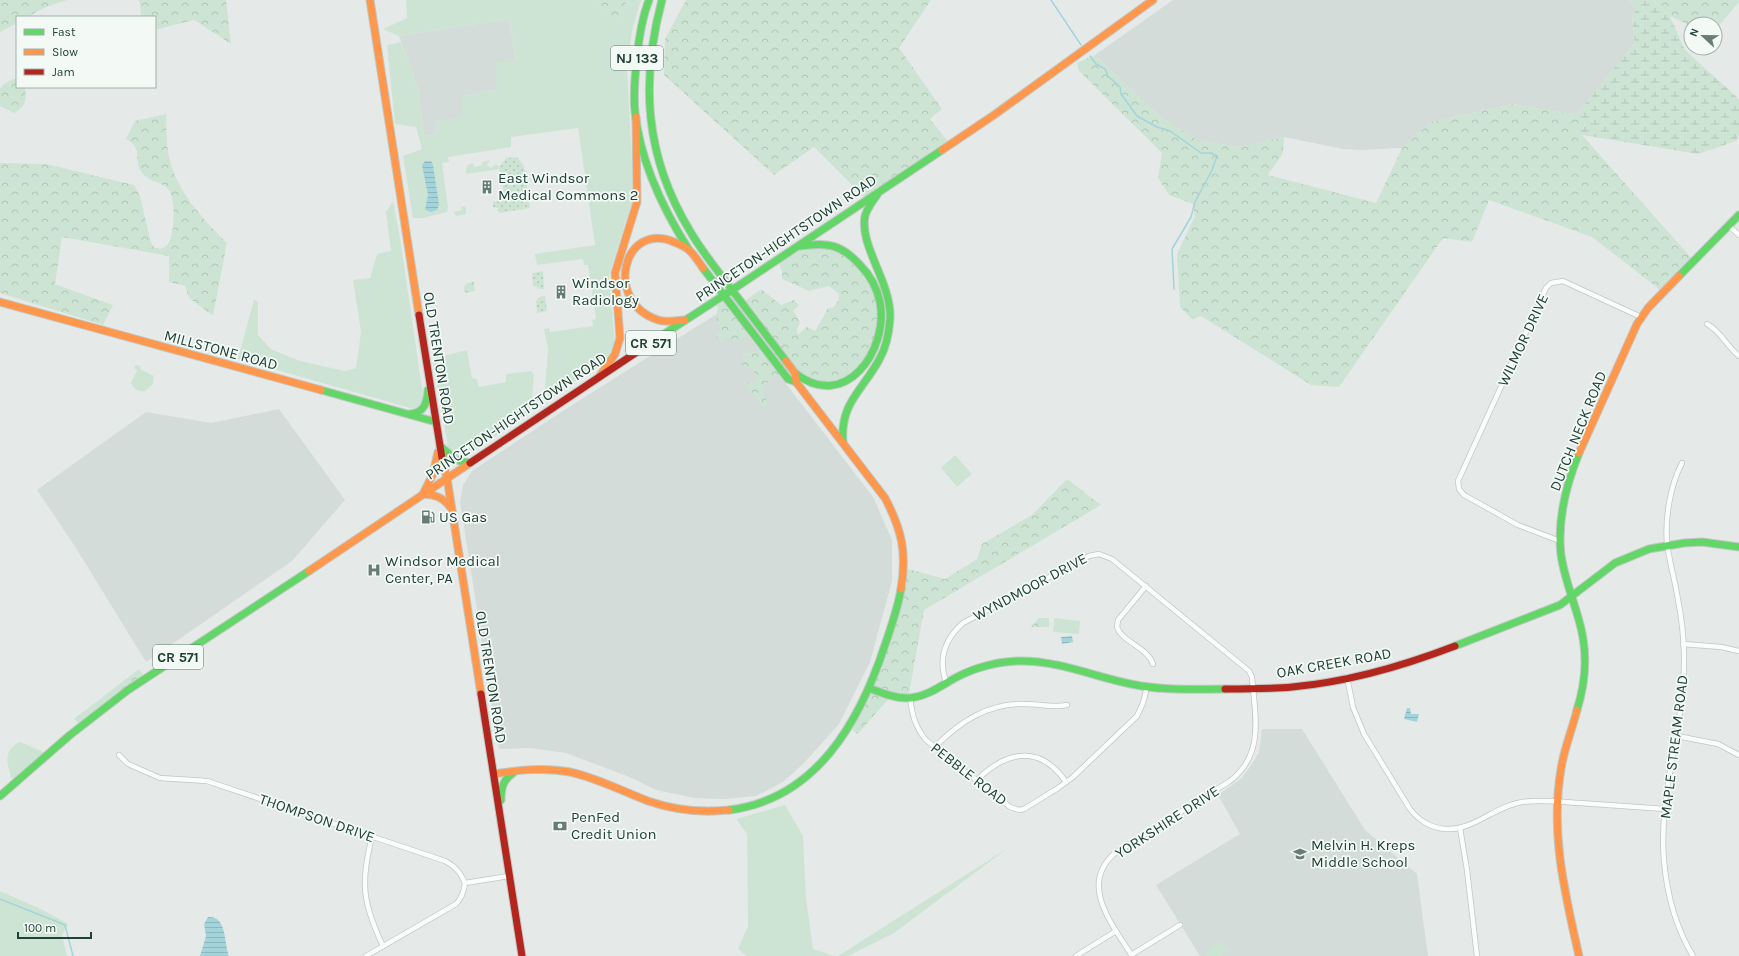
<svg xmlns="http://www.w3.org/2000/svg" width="1739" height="956" viewBox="0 0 1739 956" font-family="Karla,sans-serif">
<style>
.built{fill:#d3dcd8}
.grass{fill:#cde4d4}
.forest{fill:url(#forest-crowns)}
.wetland{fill:url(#wetland-marsh)}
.garden{fill:url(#garden-dots)}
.water{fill:url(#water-rules)}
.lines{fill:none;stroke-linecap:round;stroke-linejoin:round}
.stream{stroke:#a3d4db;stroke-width:1.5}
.street-casing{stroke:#c2c7c5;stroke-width:6}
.fast-casing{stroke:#c0c8c5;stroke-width:9}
.slow-casing{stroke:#c0c8c5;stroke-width:9}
.jam-casing{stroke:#c0c8c5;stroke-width:9}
.street{stroke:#fbfcfc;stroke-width:4.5}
.fast{stroke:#63d668;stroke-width:7}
.slow{stroke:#ff974d;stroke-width:7}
.jam{stroke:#b3261e;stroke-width:7}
.labels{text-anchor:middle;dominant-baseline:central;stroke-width:3.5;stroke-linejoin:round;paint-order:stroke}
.shield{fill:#f3faf6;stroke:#607870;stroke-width:1}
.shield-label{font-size:14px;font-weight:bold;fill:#214037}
.poi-label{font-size:15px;fill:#214037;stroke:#f3faf6;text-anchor:start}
.street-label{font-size:15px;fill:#214037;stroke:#f3faf6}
</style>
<defs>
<pattern id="forest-crowns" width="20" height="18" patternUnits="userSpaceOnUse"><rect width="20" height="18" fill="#cde4d4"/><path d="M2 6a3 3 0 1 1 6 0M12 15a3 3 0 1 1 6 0" fill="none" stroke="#b0c5b7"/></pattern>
<pattern id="wetland-marsh" width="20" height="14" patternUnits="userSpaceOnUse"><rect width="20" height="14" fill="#cde4d4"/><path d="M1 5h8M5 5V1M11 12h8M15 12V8" fill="none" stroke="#b0c5b7"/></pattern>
<pattern id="garden-dots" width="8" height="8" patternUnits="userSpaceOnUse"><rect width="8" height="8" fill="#cde4d4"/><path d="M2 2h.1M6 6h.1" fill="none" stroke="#b0c5b7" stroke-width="1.8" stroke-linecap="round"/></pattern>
<pattern id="water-rules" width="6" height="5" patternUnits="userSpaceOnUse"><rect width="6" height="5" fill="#a3d4db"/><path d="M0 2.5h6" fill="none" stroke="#8cb7bd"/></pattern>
</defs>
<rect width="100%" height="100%" fill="#e5eae8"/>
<!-- built -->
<g class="built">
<polygon points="1173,0 1628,0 1637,8 1632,17 1635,43 1576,115 1512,104 1431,122 1402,148 1360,150 1343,149 1284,137 1241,147 1199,141 1159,116 1095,55"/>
<polygon points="509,19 516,61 496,80 496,90 462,96 463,117 435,122 436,134 424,136 418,88 399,36"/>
<polygon points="730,311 873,497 892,540 892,581 870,662 839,724 803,764 783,782 756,796 724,799 695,798 656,790 632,778 566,753 530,748 499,749 460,502 463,485 472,471 558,414 715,315"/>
<polygon points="279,409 345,500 292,561 146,662 76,548 37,490 146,412 211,423"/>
<polygon points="1262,729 1302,729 1365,830 1417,874 1428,956 1200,956 1156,885 1240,834 1218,795 1242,778 1254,761 1259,752"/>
</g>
<!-- grass -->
<g class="grass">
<polygon points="406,0 592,0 619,26 627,0 641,0 632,31 627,70 632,161 632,202 609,275 615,345 607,357 553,397 548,396 545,388 548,349 544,329 549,328 550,332 593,326 592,320 596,319 588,265 584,265 583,259 537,265 535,254 595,245 578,128 511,137 511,147 506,148 448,157 449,162 442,163 448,207 447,212 423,218 413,218 403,156 422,149 416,127 395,124 387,45 401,42 418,88 424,136 436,134 435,122 462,117 462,96 496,90 496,62 516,60 509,19 399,36 383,29 407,18"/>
<polygon points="490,160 487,165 491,168 495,164 499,167 500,169 466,174 466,168 469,164 473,163 474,167 482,165 482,162"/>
<polygon points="393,201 400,238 424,402 414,409 238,359 254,299 258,303 258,335 271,349 300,361 345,371 356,368 361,332 353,280 370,278 377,254 391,251 386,212"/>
<polygon points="464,206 466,208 466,214 456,216 454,212 462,210 461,207"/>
<polygon points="467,350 472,378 477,379 479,387 506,382 506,374 531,371 534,375 531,412 464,457 457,458 449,452 433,362 435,358"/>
<path d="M136,365L141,366L140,369L154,376L153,384L145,391C139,392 133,389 131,383L137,370L134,368Z"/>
<polygon points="955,455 972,474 957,487 941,468"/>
<polygon points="1054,618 1080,621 1079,634 1053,632"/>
<path d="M19,742L25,744L48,754L13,785C9,767 0,753 19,742Z"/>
<polygon points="785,805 803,836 806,898 813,949 834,956 747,956 738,949 748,926 747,834 736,819"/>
<polygon points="1008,848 894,933 848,956 838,956"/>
<polygon points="0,891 41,909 68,924 62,935 67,956 0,956"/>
<polygon points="1222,940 1229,951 1221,956 1208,956 1205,951"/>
</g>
<!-- forest -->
<g class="forest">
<polygon points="0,0 67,0 46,7 27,17 17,17 17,23 0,32"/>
<polygon points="138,0 226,0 231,44 194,20 155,30 155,17 141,17 140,3"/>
<polygon points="592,0 627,0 619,27"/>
<polygon points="686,0 931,0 899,48 942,109 930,119 951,145 865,198 814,147 774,175 664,75 665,39"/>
<polygon points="1653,0 1739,0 1739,2 1715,30 1715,24 1691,24 1691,26 1670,16"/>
<polygon points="1095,55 1159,116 1199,141 1241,147 1284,137 1283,153 1268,175 1376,203 1402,148 1431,122 1512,104 1576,115 1585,122 1582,135 1695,262 1664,293 1592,237 1489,200 1472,242 1443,238 1339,387 1311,385 1201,316 1192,319 1180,307 1177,254 1195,216 1193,204 1169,195 1158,178 1162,153 1079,71 1077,63"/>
<path d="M13,79H17V87H25C27,99 26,107 14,113L0,106V88L4,84Z"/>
<path d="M166,114C167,128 166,144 169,157C177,192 203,219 227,243L213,316L189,298L185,286L169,282V256L62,237L55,284L113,305L103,325L0,293V163L46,164L134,185L140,196L151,243L155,248L161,249C163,248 166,246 168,244C175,233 176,199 168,189C161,181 149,182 142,173C132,159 145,150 126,139L135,121Z"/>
<path d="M825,244L846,252L875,285L880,334L857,373L825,387C817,383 802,374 794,373C783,372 766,378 764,390C763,396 767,399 767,405L763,408L746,385L749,382H755L757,379L753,369L741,367L744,361L741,356L742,353H752L753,351L757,350L761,351L765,349L752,332L733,343L728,337L721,343L716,335L721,329L716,318L719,299L732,290L742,303L761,289L781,305L794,300L798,304V307L793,310L800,322L797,329V333L799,334L807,327L815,331L828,308H833L838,301L839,294L829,286L809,291L782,279V271L777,260L797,246Z"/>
<polygon points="474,282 475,291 465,293 464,287 467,283"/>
<polygon points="1067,479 1101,505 924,610 908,699 891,696 858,734 851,729 900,606 908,569 945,579 977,559 982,544 1032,515"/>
<polygon points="1039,618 1049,618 1049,627 1031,627"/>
<polygon points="139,669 146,678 81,726 74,719"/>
</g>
<!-- wetland -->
<polygon class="wetland" points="1628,0 1653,0 1670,16 1685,50 1739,99 1739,135 1736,141 1698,154 1582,135 1585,123 1576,115 1635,43 1632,17 1637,8"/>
<!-- garden -->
<g class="garden">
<polygon points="517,157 524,166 530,208 499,213 498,208 493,207 493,202 505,200 499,167 506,158"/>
<polygon points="543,271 544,289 540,289 533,285 532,273"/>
<polygon points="541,296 545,296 547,311 537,313 536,301"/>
</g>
<!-- water -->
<g class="water">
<polygon points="425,161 431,161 433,165 439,205 437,210 431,212 425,210 428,195 422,165"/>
<polygon points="1072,636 1073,642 1062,644 1061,637"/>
<polygon points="1407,708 1410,708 1411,714 1419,714 1417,722 1404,719"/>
<path d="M208,917C227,915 224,943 229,956H200L206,936L204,924Z"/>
</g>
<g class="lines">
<!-- stream -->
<g class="stream">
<polyline points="1051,0 1081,45"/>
<polyline points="1090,56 1096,64 1105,69 1108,76 1120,87 1121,94 1137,116 1157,127 1170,131 1201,153 1211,153 1217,156 1212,170 1195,202 1191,217 1172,249 1174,289"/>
<polyline points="0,899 65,925 73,956"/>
</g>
<!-- street casing -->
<g class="street-casing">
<g id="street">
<polyline points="1728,225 1739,235"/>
<path d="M1707,324C1721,331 1727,347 1739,356"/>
<path d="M1682,463C1670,486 1665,518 1667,543C1669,560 1674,577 1677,594C1681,614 1684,636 1684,657C1685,726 1658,792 1664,861C1667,894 1676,928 1693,956"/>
<polyline points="1560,541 1518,525 1464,495 1459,489 1458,481 1546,288 1551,283 1563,281 1641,317"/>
<path d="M1146,586L1118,620L1117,627C1122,642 1147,647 1153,664"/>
<polyline points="1683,644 1721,647 1739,651"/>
<path d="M1347,677L1353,707L1364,734L1410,809C1418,820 1431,828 1445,829C1473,831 1495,806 1522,802C1541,799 1560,802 1580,803C1608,805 1636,807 1665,809"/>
<path d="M946,682C938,659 945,639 963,623L1089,556L1099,554L1112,559L1249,671L1252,677C1255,716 1265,754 1230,781L1115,853C1078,885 1113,925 1132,956"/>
<path d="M910,698C912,714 915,727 926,740L1010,807L1019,810L1024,809L1058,788L1073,777L1137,716L1143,703L1147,687"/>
<polyline points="1677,736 1718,744 1739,755"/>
<path d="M935,747C959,722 989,703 1024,704C1039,704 1053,708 1067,705"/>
<path d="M119,755L128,764L160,778L207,781L445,861C456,867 460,872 465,883L509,876"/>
<path d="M977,780C1006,751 1040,744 1066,782"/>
<polyline points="1460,828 1467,870 1477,956"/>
<path d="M372,837C360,883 363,904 383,946"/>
<polyline points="1131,955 1180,925"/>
<path d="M366,956L456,904C462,898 464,892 465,883"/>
<polyline points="1076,956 1116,931"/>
</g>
</g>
<!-- fast casing -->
<g class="fast-casing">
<g id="fast">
<path d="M649,0C642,18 639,37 637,57C635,75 633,93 635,112C640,161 663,209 689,250"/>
<path d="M662,0C640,82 645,157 690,231C702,252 718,271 732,290"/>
<polyline points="703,268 788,379 796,382"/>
<polyline points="1679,276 1739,215"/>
<polyline points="661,336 732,290"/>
<polyline points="786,361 732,290 942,150"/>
<path d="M795,373C845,413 889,350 880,302C877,288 870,275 860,265C841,244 827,242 800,246"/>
<polyline points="321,390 436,422"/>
<path d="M410,414C424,413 427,403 428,390"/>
<path d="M843,442C840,403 862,391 879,360C886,348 889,333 890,319C892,283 859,246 865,216C867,208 873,201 877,195"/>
<polyline points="440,446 456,460 469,463"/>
<polyline points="1455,646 1560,605 1615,563 1649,549 1684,543 1702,542 1739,547"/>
<path d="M869,688C882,693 896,699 910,698C928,696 942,685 957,677C976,667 1000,661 1021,661C1060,661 1095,677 1131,684C1163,691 1194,689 1225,689"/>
<path d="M1577,710C1587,678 1588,649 1578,617C1572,596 1564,576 1561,555C1557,520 1566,485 1579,453"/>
<polyline points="0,796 70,735 128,690 309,571"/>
<path d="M501,800C501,788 503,780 513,773"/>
<path d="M729,810C817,799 860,721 885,645C891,627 898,608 901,589"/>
</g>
</g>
<!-- slow casing -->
<g class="slow-casing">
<g id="slow">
<polyline points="370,0 419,315"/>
<polyline points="942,150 994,115 1153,0"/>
<polyline points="0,302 321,390"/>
<path d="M685,320C676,320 666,323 658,320C603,302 623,220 674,242C679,244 686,247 690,251C695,256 699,262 703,268"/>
<path d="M786,361L795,373L796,382L885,498C902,530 907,553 901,589"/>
<polyline points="599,377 615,354 620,338 615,273 637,202 636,117"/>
<path d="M438,452L433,474L423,494C435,495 443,497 450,507"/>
<polyline points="1579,453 1637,324 1648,308 1679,276"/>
<polyline points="442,458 447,478 481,694"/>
<polyline points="309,571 470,463"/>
<path d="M1577,710C1572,730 1564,749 1561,769C1550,833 1565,894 1579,956"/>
<path d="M494,774C519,770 545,767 570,772C597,778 622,791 648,801C674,810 701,813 729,810"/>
</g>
</g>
<!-- jam casing -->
<g class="jam-casing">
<g id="jam">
<polyline points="419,315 442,458"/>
<polyline points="470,463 661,336"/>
<path d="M1225,689C1248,689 1270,689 1292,687C1348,682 1403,666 1455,646"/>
<polyline points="481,694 522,956"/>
</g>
</g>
<!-- street -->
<use href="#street" class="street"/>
<!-- fast -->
<use href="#fast" class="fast"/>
<!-- slow -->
<use href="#slow" class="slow"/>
<!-- jam -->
<use href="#jam" class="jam"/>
</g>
<!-- icons -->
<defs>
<g id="building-bare" transform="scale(1.08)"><path d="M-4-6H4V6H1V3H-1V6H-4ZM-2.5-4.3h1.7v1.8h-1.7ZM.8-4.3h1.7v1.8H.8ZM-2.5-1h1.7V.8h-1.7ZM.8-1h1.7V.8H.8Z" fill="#667c75" stroke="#f3faf6" stroke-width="2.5" paint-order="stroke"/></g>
<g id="fuel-bare" transform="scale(1.08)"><path d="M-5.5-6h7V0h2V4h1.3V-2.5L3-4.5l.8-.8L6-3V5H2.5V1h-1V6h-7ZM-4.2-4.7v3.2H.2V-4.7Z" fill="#667c75" stroke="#f3faf6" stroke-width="2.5" paint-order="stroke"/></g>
<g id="hospital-bare" transform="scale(1.08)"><path d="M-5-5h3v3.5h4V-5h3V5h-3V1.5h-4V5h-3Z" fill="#667c75" stroke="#f3faf6" stroke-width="2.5" paint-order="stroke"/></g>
<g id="bank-bare" transform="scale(1.08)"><path d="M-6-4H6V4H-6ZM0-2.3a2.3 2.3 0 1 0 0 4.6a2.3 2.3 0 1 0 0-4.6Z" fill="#667c75" stroke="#f3faf6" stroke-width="2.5" paint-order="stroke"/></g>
<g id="school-bare" transform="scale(1.08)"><path d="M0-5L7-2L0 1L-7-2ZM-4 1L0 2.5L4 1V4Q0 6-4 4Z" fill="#667c75" stroke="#f3faf6" stroke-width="2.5" paint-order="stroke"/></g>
</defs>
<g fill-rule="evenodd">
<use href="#building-bare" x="487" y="187"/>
<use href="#building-bare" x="561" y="292"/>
<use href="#fuel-bare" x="428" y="517"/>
<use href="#hospital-bare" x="374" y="570"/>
<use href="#bank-bare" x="560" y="826"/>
<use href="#school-bare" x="1300" y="854"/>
</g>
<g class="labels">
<!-- shield labels -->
<g class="shield">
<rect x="611" y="46" width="52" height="24" rx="3"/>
<rect x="626" y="331" width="50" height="24" rx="3"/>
<rect x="153" y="645" width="50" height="24" rx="3"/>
</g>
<g class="shield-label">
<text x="637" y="58">NJ 133</text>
<text x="651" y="343">CR 571</text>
<text x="178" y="657">CR 571</text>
</g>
<!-- poi labels -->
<g class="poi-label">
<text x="498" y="178">East Windsor<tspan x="498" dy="17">Medical Commons 2</tspan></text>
<text x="572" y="283">Windsor<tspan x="572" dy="17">Radiology</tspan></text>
<text x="439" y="517">US Gas</text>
<text x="385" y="561">Windsor Medical<tspan x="385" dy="17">Center, PA</tspan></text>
<text x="571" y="817">PenFed<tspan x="571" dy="17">Credit Union</tspan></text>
<text x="1311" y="845">Melvin H. Kreps<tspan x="1311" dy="17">Middle School</tspan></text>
</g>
<!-- street labels -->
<g class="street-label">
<text transform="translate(786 238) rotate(-34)">PRINCETON-HIGHTSTOWN ROAD</text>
<text transform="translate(1523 340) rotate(-65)">WILMOR DRIVE</text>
<text transform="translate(221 350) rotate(15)">MILLSTONE ROAD</text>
<text transform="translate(439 358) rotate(81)">OLD TRENTON ROAD</text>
<text transform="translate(516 416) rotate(-34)">PRINCETON-HIGHTSTOWN ROAD</text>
<text transform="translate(1578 431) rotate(-68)">DUTCH NECK ROAD</text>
<text transform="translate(1030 587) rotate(-28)">WYNDMOOR DRIVE</text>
<text transform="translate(1334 663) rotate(-10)">OAK CREEK ROAD</text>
<text transform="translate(491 677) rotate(81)">OLD TRENTON ROAD</text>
<text transform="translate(1674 747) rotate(-83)">MAPLE STREAM ROAD</text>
<text transform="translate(969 774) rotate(38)">PEBBLE ROAD</text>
<text transform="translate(317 818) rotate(19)">THOMPSON DRIVE</text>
<text transform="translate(1167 822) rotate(-33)">YORKSHIRE DRIVE</text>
</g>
</g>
<!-- legend -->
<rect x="16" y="16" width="140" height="72" fill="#f3faf6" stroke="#9fb0aa"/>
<rect x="24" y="29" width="20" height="6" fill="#63d668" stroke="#9fb0aa"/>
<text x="52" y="36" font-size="12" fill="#214037">Fast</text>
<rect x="24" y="49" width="20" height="6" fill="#ff974d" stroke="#9fb0aa"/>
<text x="52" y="56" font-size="12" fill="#214037">Slow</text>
<rect x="24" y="69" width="20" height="6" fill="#b3261e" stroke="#9fb0aa"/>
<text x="52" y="76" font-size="12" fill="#214037">Jam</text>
<!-- north arrow -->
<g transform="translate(1703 36) rotate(292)"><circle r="19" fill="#f3faf6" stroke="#9fb0aa"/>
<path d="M0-3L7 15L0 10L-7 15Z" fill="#667c75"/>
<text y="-6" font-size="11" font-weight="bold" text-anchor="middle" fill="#214037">N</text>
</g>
<!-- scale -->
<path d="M18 932v6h73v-6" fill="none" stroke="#214037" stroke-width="2"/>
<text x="24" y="932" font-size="12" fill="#214037" stroke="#f3faf6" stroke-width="3" paint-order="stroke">100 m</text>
</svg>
